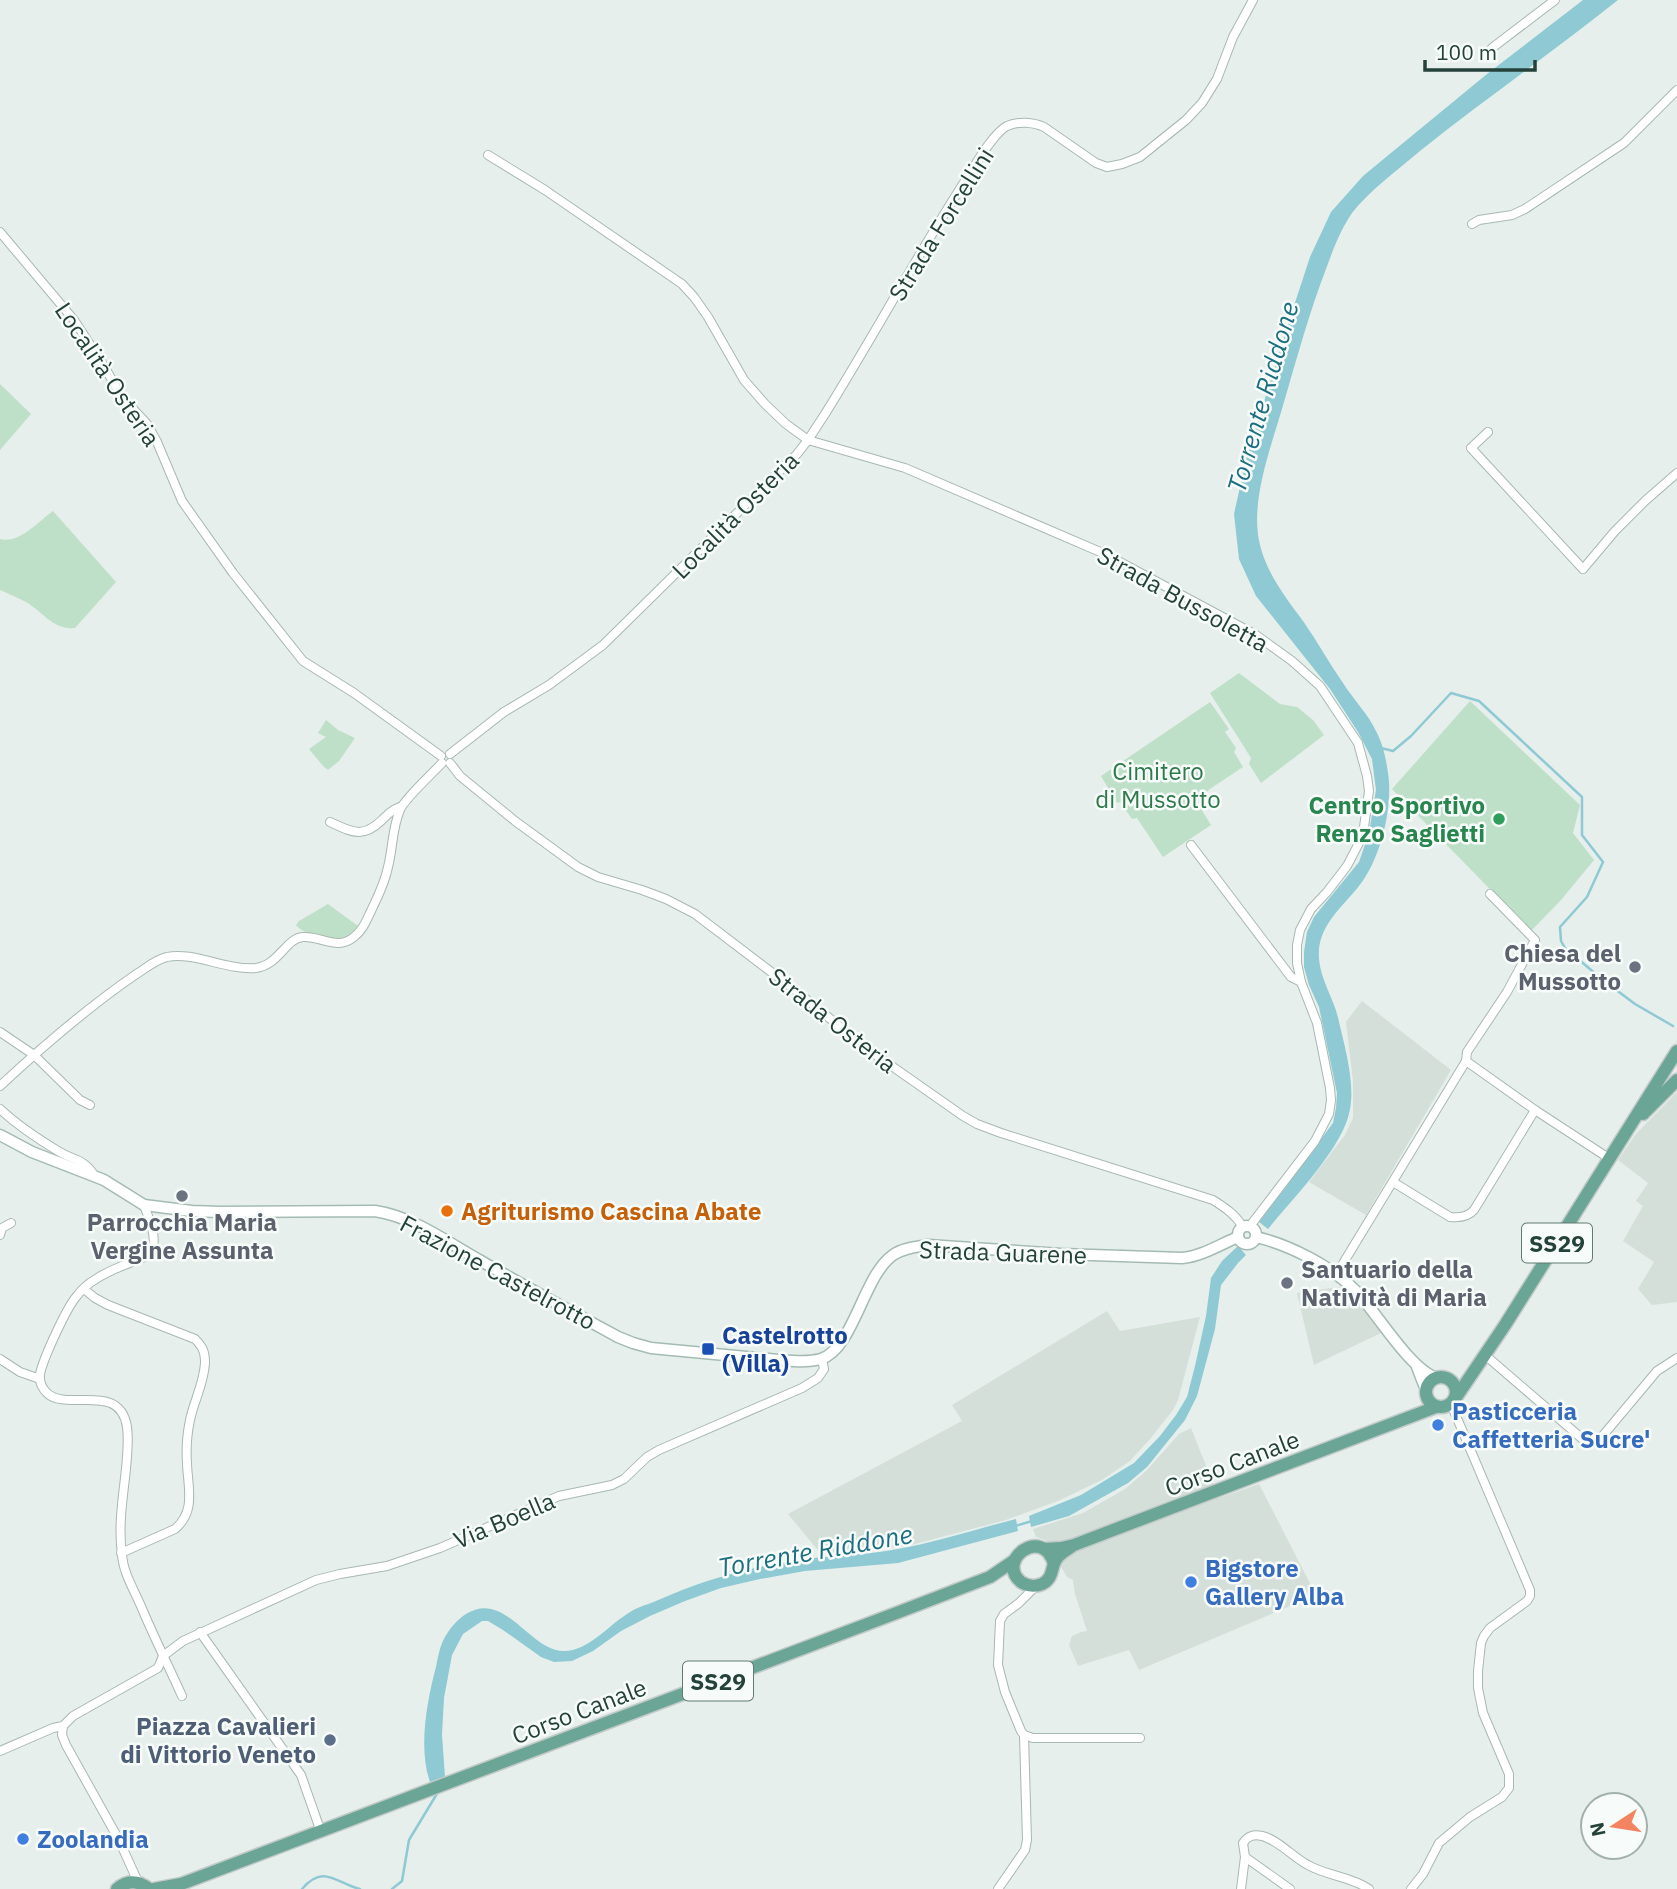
<svg xmlns="http://www.w3.org/2000/svg" width="1677" height="1889" viewBox="0 0 1677 1889" font-family="'IBM Plex Sans',sans-serif">
<style>
.built{fill:#d4dfda}
.green{fill:#bfe0c8}
.water{fill:#8ec9d4}
.lines{fill:none;stroke-linecap:round;stroke-linejoin:round}
.stream{stroke:#8ec9d4;stroke-width:2.5}
.street-casing{stroke:#a8b8b2;stroke-width:10}
.secondary-casing{stroke:#a4bbb3;stroke-width:13}
.primary-casing{stroke:#c2cac8;stroke-width:15}
.street{stroke:#fff;stroke-width:8}
.secondary{stroke:#fff;stroke-width:10}
.primary{stroke:#6aa596;stroke-width:12}
.leisure-dot{fill:#2e9e5b;stroke:#f7fbf9;stroke-width:2.5}
.worship-dot{fill:#6b7280;stroke:#f7fbf9;stroke-width:2.5}
.food-dot{fill:#e8710a;stroke:#f7fbf9;stroke-width:2.5}
.transit-dot{fill:#1a4fb4;stroke:#f7fbf9;stroke-width:2.5}
.shop-dot{fill:#3f7fe0;stroke:#f7fbf9;stroke-width:2.5}
.service-dot{fill:#5c6f8a;stroke:#f7fbf9;stroke-width:2.5}
.labels{text-anchor:middle;dominant-baseline:central;stroke-width:5;stroke-linejoin:round;paint-order:stroke}
.shield{fill:#f7fbf9;stroke:#637a73;stroke-width:2}
.shield-label{font-size:23px;font-weight:bold;fill:#24423a}
.street-label{font-size:24px;fill:#24423a;stroke:#f7fbf9}
.park-label{font-size:24px;fill:#2d7a4b;stroke:#f7fbf9}
.leisure-label{font-size:24px;font-weight:bold;fill:#27864d;stroke:#f7fbf9;text-anchor:end}
.worship-label{font-size:24px;font-weight:bold;fill:#5b616d;stroke:#f7fbf9;text-anchor:end}
.food-label{font-size:24px;font-weight:bold;fill:#c56008;stroke:#f7fbf9;text-anchor:start}
.transit-label{font-size:24px;font-weight:bold;fill:#164399;stroke:#f7fbf9;text-anchor:start}
.shop-label{font-size:24px;font-weight:bold;fill:#366cbe;stroke:#f7fbf9;text-anchor:start}
.service-label{font-size:24px;font-weight:bold;fill:#4e5e75;stroke:#f7fbf9;text-anchor:end}
.water-label{font-size:26px;font-style:italic;fill:#1c6f80;stroke:#f7fbf9}
</style>
<rect width="100%" height="100%" fill="#e6efeb"/>
<!-- built -->
<g class="built">
<polygon points="1362,1001 1451,1070 1366,1215 1309,1182 1345,1135 1353,1118 1353,1081 1346,1022"/>
<polygon points="1677,1092 1677,1302 1652,1305 1638,1289 1654,1262 1623,1241 1643,1206 1636,1201 1648,1183 1618,1160 1636,1134"/>
<polygon points="1338,1287 1346,1287 1383,1332 1314,1365 1297,1293"/>
<polygon points="1107,1311 1120,1331 1200,1317 1178,1400 1173,1410 1150,1439 1130,1461 1102,1480 1058,1501 1006,1520 907,1546 821,1554 788,1514 962,1421 952,1405"/>
<polygon points="1191,1428 1219,1498 1259,1484 1316,1595 1139,1670 1129,1650 1078,1666 1069,1645 1072,1636 1081,1632 1087,1631 1075,1594 1073,1580 1067,1577 1059,1563 1053,1543 1036,1537 1033,1529 1083,1513 1125,1489 1146,1471 1179,1434"/>
</g>
<!-- green -->
<g class="green">
<polygon points="0,384 31,414 0,450"/>
<path d="M53,511L116,582L75,628C53,630 43,612 26,602C18,598 9,594 0,590V539C19,544 38,522 53,511Z"/>
<polygon points="1239,673 1280,704 1297,707 1313,720 1324,735 1261,783 1249,764 1251,758 1210,693"/>
<polygon points="1470,701 1580,805 1573,833 1594,860 1561,900 1531,931 1392,789"/>
<polygon points="1210,702 1229,729 1225,732 1236,748 1234,752 1243,767 1195,799 1211,825 1163,857 1137,818 1132,819 1120,802 1117,803 1101,776"/>
<polygon points="326,720 338,730 355,738 339,761 328,770 323,766 309,749 326,737 318,733"/>
<path d="M328,904L358,926C354,930 350,935 345,937C334,942 303,935 296,925L299,921Z"/>
</g>
<!-- water -->
<g class="water">
<path d="M1583,0H1618C1553,52 1485,99 1420,151C1400,168 1364,195 1350,216C1339,233 1333,250 1326,269C1309,313 1297,358 1284,402C1272,445 1249,501 1260,545C1267,574 1286,598 1303,621C1317,641 1329,663 1343,683C1353,699 1368,714 1376,731C1383,744 1386,759 1388,773C1393,805 1382,852 1364,879C1347,905 1316,923 1319,959C1321,982 1335,1000 1339,1022C1345,1047 1355,1084 1350,1109C1344,1147 1293,1198 1268,1229L1259,1222L1333,1123L1336,1108L1337,1093L1319,1007L1309,985L1304,967V952L1307,932L1314,917L1359,862L1369,833L1376,790L1372,759L1358,732L1330,689L1256,596L1239,559L1234,514L1246,460L1289,321L1310,257L1331,212L1363,176L1487,74Z"/>
<polygon points="1238,1246 1246,1255 1238,1263 1221,1285 1215,1329 1197,1396 1185,1420 1147,1467 1128,1483 1069,1516 1031,1527 1029,1516 1081,1495 1134,1463 1160,1436 1176,1415 1187,1397 1195,1366 1206,1316 1211,1278 1222,1261"/>
<path d="M1016,1519L1018,1531L898,1563L805,1571L760,1579L721,1588L685,1601L650,1616L621,1631L593,1651L572,1661L554,1662L541,1657L503,1630L488,1621H482L463,1634L452,1655L444,1698L442,1735L445,1777L430,1782C418,1748 427,1701 436,1667C438,1657 440,1645 445,1637C450,1628 458,1619 466,1614C505,1589 530,1652 564,1651C588,1651 608,1626 627,1614C635,1608 646,1605 656,1601C708,1578 757,1565 813,1558C845,1555 877,1554 908,1547C944,1540 980,1528 1016,1519Z"/>
</g>
<g class="lines">
<!-- stream -->
<g class="stream">
<polyline points="1381,748 1393,751 1411,736 1451,693 1479,701 1582,797 1582,835 1603,862 1587,897 1560,927 1561,941 1565,948 1603,980 1635,1004 1673,1026"/>
<polyline points="1015,1526 1032,1521"/>
<path d="M302,1889C324,1863 337,1884 360,1889"/>
<polyline points="392,1889 402,1881 409,1840 438,1792"/>
</g>
<!-- street casing -->
<g class="street-casing">
<g id="street">
<polyline points="1492,48 1555,0"/>
<polyline points="488,155 545,190 682,284 694,297 708,317 744,380 765,404 786,424 808,440 905,468 1105,554 1256,635 1292,661 1320,686 1358,743 1367,776 1369,791 1364,827 1359,843 1347,866 1327,892 1311,909 1300,930 1297,945 1297,963 1301,982 1317,1023 1330,1088 1331,1100 1329,1114 1315,1141 1250,1226"/>
<polyline points="1472,224 1479,220 1512,215 1525,209 1624,143 1677,90"/>
<polyline points="0,232 74,320 104,366 121,396 147,424 157,442 182,501 233,573 303,661 354,693 441,756"/>
<polyline points="1488,432 1471,448 1583,569 1615,531 1645,501 1677,473"/>
<path d="M450,754L504,712L549,685L603,645L797,454L808,440L825,414C873,337 916,257 965,181C974,167 993,133 1007,126C1018,121 1033,122 1044,127L1096,163L1107,167L1122,164L1140,157L1186,120L1202,103L1217,79L1233,37L1253,0"/>
<path d="M450,763L460,776L515,821L578,867L598,877L642,890L666,899L695,914L795,990L866,1048L963,1116L977,1124L1001,1133L1213,1200C1224,1207 1235,1214 1242,1226"/>
<path d="M330,822C352,832 362,839 382,820C388,814 392,810 400,807"/>
<polyline points="1191,845 1291,977 1301,982"/>
<polyline points="0,1032 34,1055 80,1100 90,1105"/>
<polyline points="1466,1061 1535,1110 1610,1159"/>
<path d="M0,1086C42,1047 87,1008 135,975C145,969 156,959 167,957C193,951 228,971 256,968C279,965 286,938 303,937C322,936 337,951 354,937C363,930 366,921 371,911C378,896 385,883 388,867C393,848 392,828 400,810C404,799 433,773 442,763"/>
<path d="M0,1109C17,1125 38,1139 58,1151C74,1161 83,1158 94,1175"/>
<path d="M1393,1182L1450,1217C1460,1218 1468,1217 1474,1210L1535,1110"/>
<path d="M144,1205C149,1220 160,1241 149,1255C132,1263 112,1268 96,1279C89,1283 81,1290 76,1297C66,1309 43,1359 40,1374C39,1381 42,1388 47,1393C67,1412 120,1381 127,1427C129,1441 127,1455 126,1469C123,1497 118,1526 122,1554C123,1572 133,1588 140,1604C153,1635 168,1665 182,1696"/>
<polyline points="0,1235 2,1228 11,1223"/>
<polyline points="1336,1275 1466,1061 1467,1052 1507,992 1535,940 1490,894"/>
<path d="M84,1289L95,1298L108,1305L195,1339C203,1347 205,1352 205,1363C204,1383 194,1401 190,1420C187,1434 186,1449 187,1464C188,1488 196,1511 175,1529L121,1553"/>
<path d="M1485,1355L1586,1442C1592,1444 1595,1443 1600,1439L1657,1371L1677,1358"/>
<polyline points="0,1359 20,1372 40,1379"/>
<polyline points="1036,1586 1019,1603 1004,1614 1000,1621 998,1665 1005,1692 1021,1731 1024,1735 1033,1738 1140,1738"/>
<polyline points="200,1632 301,1775 321,1832"/>
<polyline points="63,1726 62,1735 66,1745 119,1840 138,1882"/>
<polyline points="0,1751 53,1728 63,1726 73,1716 158,1668 163,1656 183,1641 316,1580 340,1574 387,1566 440,1548 559,1496 612,1485 624,1479 647,1457 659,1450 802,1388 818,1378 824,1369 822,1359"/>
<polyline points="998,1889 1025,1850 1027,1840 1024,1735"/>
<polyline points="1241,1889 1245,1857"/>
<path d="M1290,1889L1245,1857L1243,1843C1248,1836 1253,1834 1262,1836C1277,1839 1294,1858 1308,1865C1327,1876 1350,1876 1369,1889"/>
<polyline points="1411,1889 1423,1874 1439,1843 1470,1817 1502,1797 1509,1788 1509,1774 1483,1713 1478,1688 1478,1671 1481,1643 1484,1636 1490,1628 1527,1601 1530,1596 1530,1590 1451,1404"/>
</g>
</g>
<!-- secondary casing -->
<g class="secondary-casing">
<g id="secondary">
<path d="M0,1135L32,1152L104,1180L144,1205L192,1211L219,1212L375,1211C414,1217 447,1242 481,1261C526,1287 572,1312 618,1337L633,1343L651,1348C686,1351 722,1355 757,1358C776,1359 802,1364 821,1359C854,1348 863,1276 893,1255C903,1248 916,1247 928,1245L1061,1254L1182,1258C1202,1256 1219,1245 1238,1237"/>
<circle cx="1247" cy="1235" r="9"/>
<path d="M1256,1237C1290,1245 1331,1266 1356,1291C1377,1313 1411,1371 1437,1378"/>
<polyline points="1417,1367 1426,1390"/>
</g>
</g>
<!-- primary casing -->
<g class="primary-casing">
<g id="primary">
<polyline points="1643,1114 1677,1080"/>
<circle cx="1441" cy="1392" r="15"/>
<polyline points="1455,1399 1505,1325 1677,1051"/>
<polyline points="1044,1549 1061,1548 1074,1545 1436,1407"/>
<path d="M1054,1564C1043,1525 995,1560 1021,1582C1027,1586 1035,1587 1042,1584C1055,1578 1050,1565 1058,1557C1061,1553 1067,1550 1071,1547"/>
<path d="M117,1889C127,1880 138,1880 149,1889"/>
<polyline points="154,1889 181,1884 899,1612 990,1577 1015,1560"/>
</g>
</g>
<!-- street -->
<use href="#street" class="street"/>
<!-- secondary -->
<use href="#secondary" class="secondary"/>
<!-- primary -->
<use href="#primary" class="primary"/>
</g>
<!-- markers -->
<circle class="leisure-dot" cx="1499" cy="819" r="7"/>
<g class="worship-dot">
<circle cx="1635" cy="967" r="7"/>
<circle cx="182" cy="1196" r="7"/>
<circle cx="1287" cy="1283" r="7"/>
</g>
<circle class="food-dot" cx="447" cy="1211" r="7"/>
<rect class="transit-dot" x="701" y="1342" width="14" height="14" rx="3.5"/>
<g class="shop-dot">
<circle cx="1438" cy="1425" r="7"/>
<circle cx="1191" cy="1582" r="7"/>
<circle cx="23" cy="1839" r="7"/>
</g>
<circle class="service-dot" cx="330" cy="1740" r="7"/>
<g class="labels">
<!-- shield labels -->
<g class="shield">
<rect x="1522" y="1223.5" width="70" height="39" rx="5"/>
<rect x="683" y="1661.5" width="70" height="39" rx="5"/>
</g>
<g class="shield-label">
<text x="1557" y="1243">SS29</text>
<text x="718" y="1681">SS29</text>
</g>
<!-- street labels -->
<g class="street-label">
<text transform="translate(941 224) rotate(-58)">Strada Forcellini</text>
<text transform="translate(108 374) rotate(56)">Località Osteria</text>
<text transform="translate(735 515) rotate(-45)">Località Osteria</text>
<text transform="translate(1183 599) rotate(29)">Strada Bussoletta</text>
<text transform="translate(833 1020) rotate(38)">Strada Osteria</text>
<text transform="translate(1003 1252) rotate(2)">Strada Guarene</text>
<text transform="translate(498 1272) rotate(28)">Frazione Castelrotto</text>
<text transform="translate(1232 1463) rotate(-21)">Corso Canale</text>
<text transform="translate(504 1520) rotate(-23)">Via Boella</text>
<text transform="translate(579 1711) rotate(-21)">Corso Canale</text>
</g>
<!-- park labels -->
<g class="park-label">
<text x="1158" y="771">Cimitero<tspan x="1158" dy="28">di Mussotto</tspan></text>
</g>
<!-- leisure labels -->
<g class="leisure-label">
<text x="1485" y="805">Centro Sportivo<tspan x="1485" dy="28">Renzo Saglietti</tspan></text>
</g>
<!-- worship labels -->
<g class="worship-label">
<text x="1621" y="953">Chiesa del<tspan x="1621" dy="28">Mussotto</tspan></text>
<text x="182" y="1222" text-anchor="middle">Parrocchia Maria<tspan x="182" dy="28">Vergine Assunta</tspan></text>
<text x="1301" y="1269" text-anchor="start">Santuario della<tspan x="1301" dy="28">Natività di Maria</tspan></text>
</g>
<!-- food labels -->
<g class="food-label">
<text x="461" y="1211">Agriturismo Cascina Abate</text>
</g>
<!-- transit labels -->
<g class="transit-label">
<text x="722" y="1335">Castelrotto<tspan x="722" dy="28">(Villa)</tspan></text>
</g>
<!-- shop labels -->
<g class="shop-label">
<text x="1452" y="1411">Pasticceria<tspan x="1452" dy="28">Caffetteria Sucre'</tspan></text>
<text x="1205" y="1568">Bigstore<tspan x="1205" dy="28">Gallery Alba</tspan></text>
<text x="37" y="1839">Zoolandia</text>
</g>
<!-- service labels -->
<g class="service-label">
<text x="316" y="1726">Piazza Cavalieri<tspan x="316" dy="28">di Vittorio Veneto</tspan></text>
</g>
<!-- water labels -->
<g class="water-label">
<text transform="translate(1262 397) rotate(-74)">Torrente Riddone</text>
<text transform="translate(815 1550) rotate(-10)">Torrente Riddone</text>
</g>
</g>
<!-- north arrow -->
<g transform="translate(1614 1826) rotate(258)"><circle r="33" fill="#f7fbf9" stroke="#a3b1ad" stroke-width="2"/>
<path d="M0-5L12 26L0 18L-12 26Z" fill="#f4845f"/>
<text y="-10" font-size="19" font-weight="bold" text-anchor="middle" fill="#24423a">N</text>
</g>
<!-- scale -->
<path d="M1425 60v10h110v-10" fill="none" stroke="#24423a" stroke-width="3.5"/>
<text x="1436" y="60" font-size="21" fill="#24423a" stroke="#f7fbf9" stroke-width="5" paint-order="stroke">100 m</text>
</svg>
